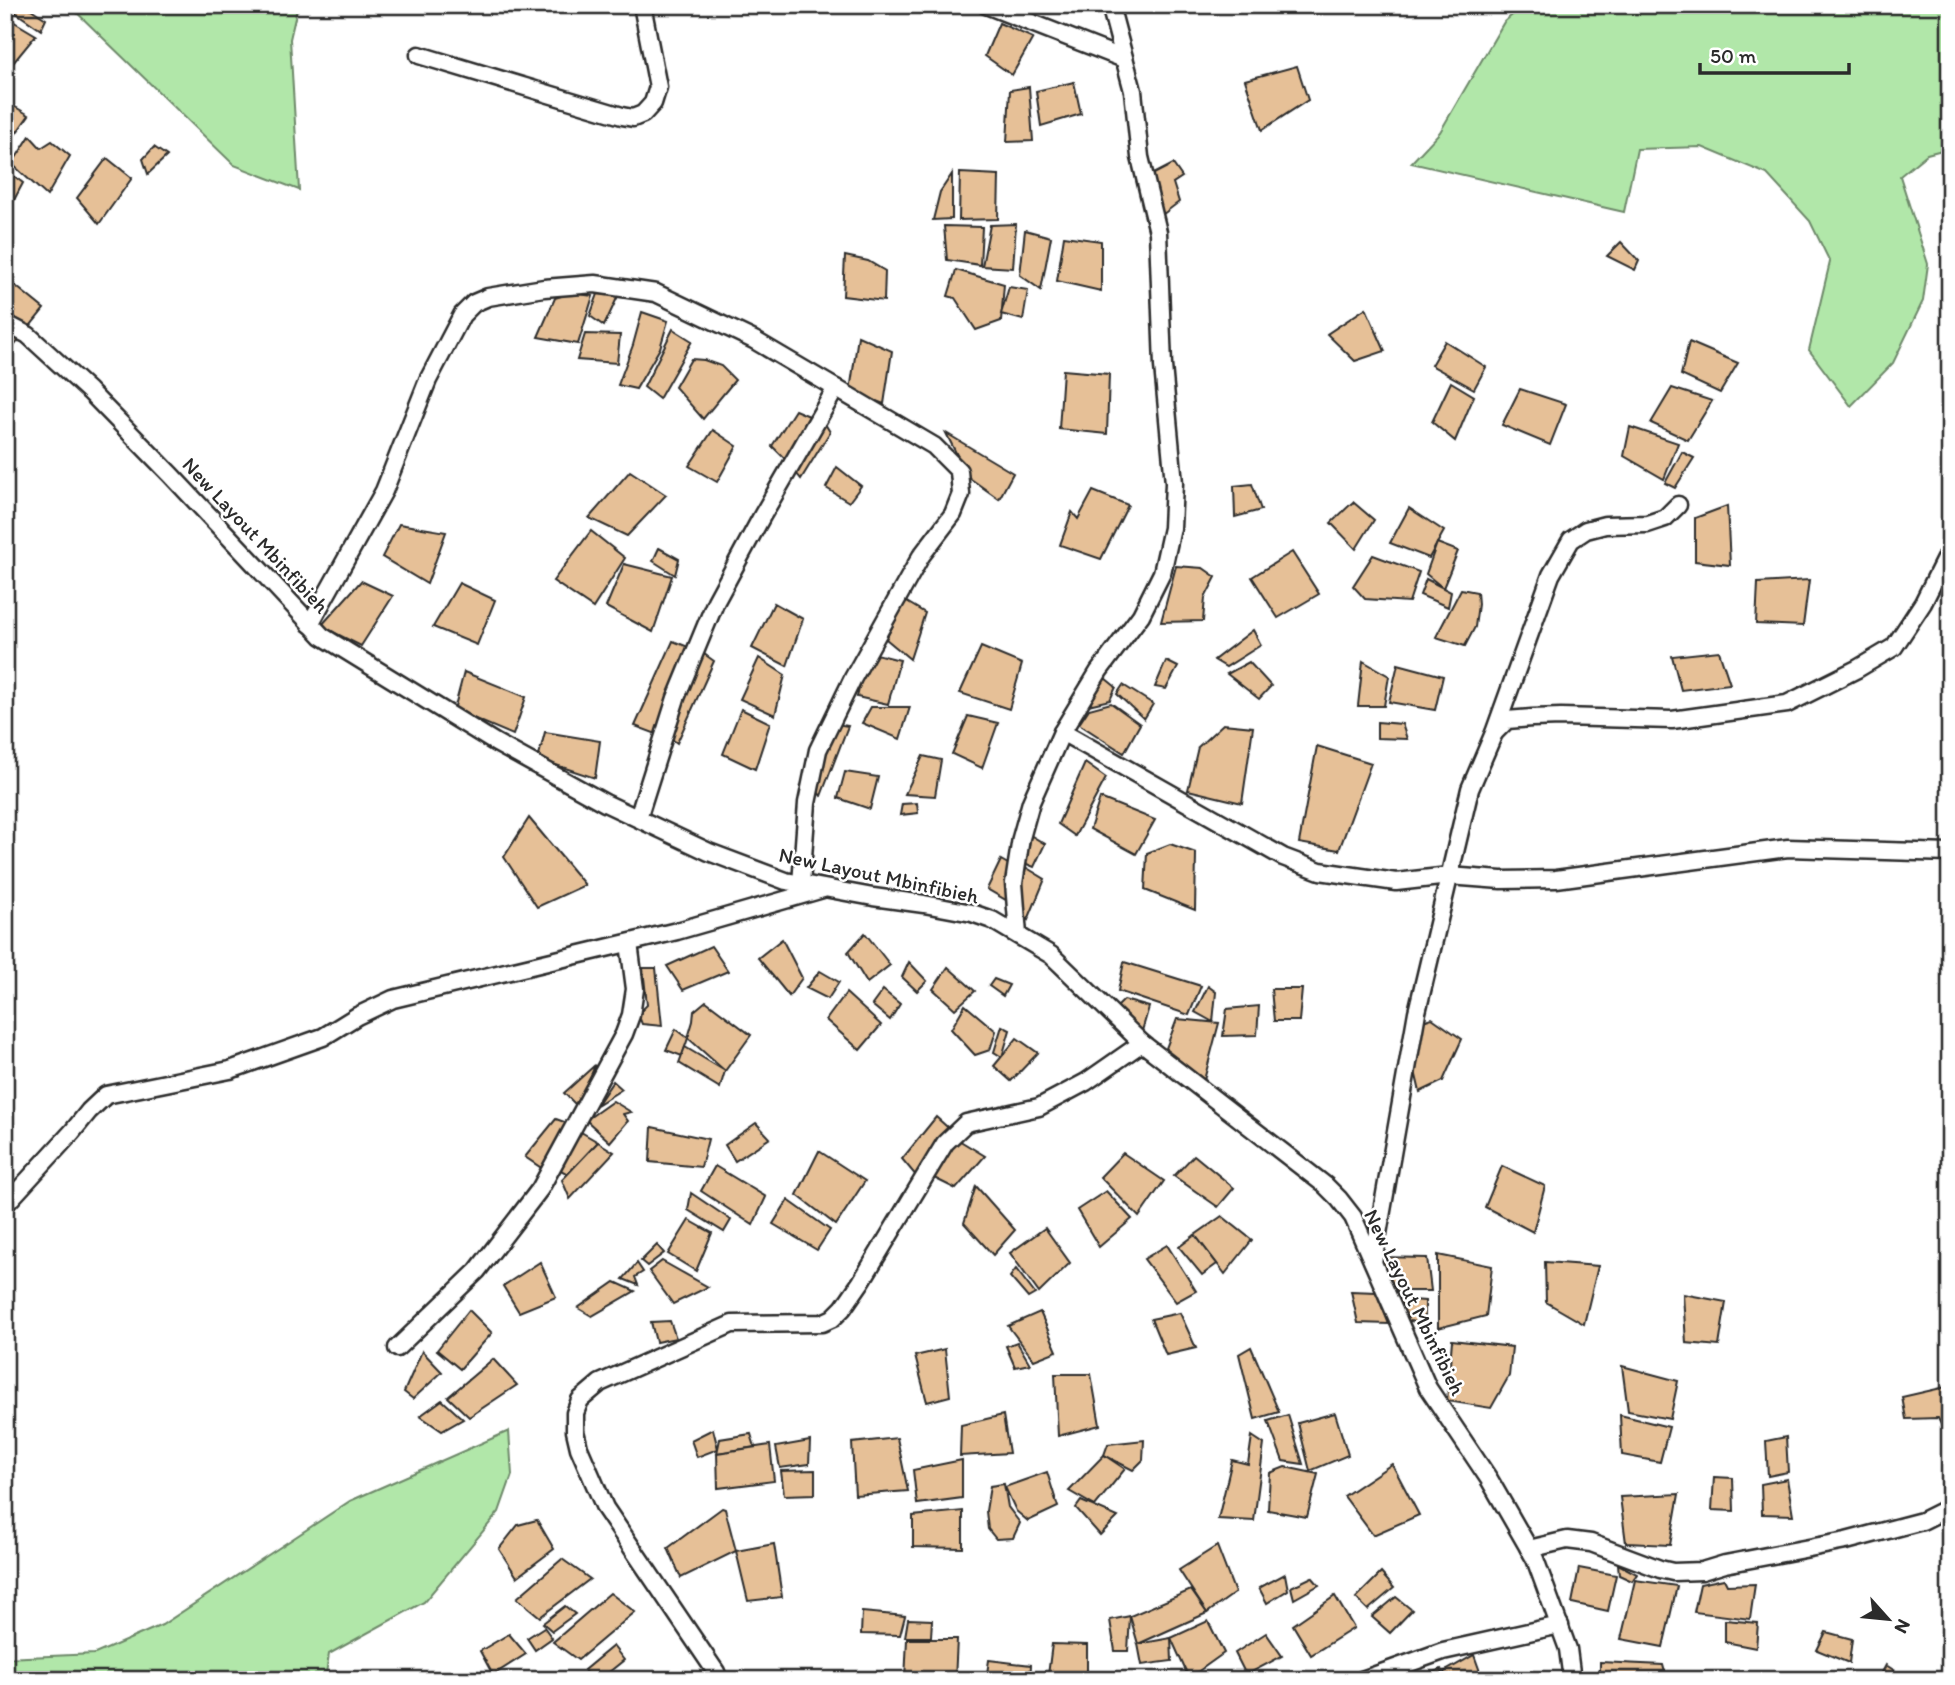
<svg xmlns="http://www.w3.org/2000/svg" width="1955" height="1685" viewBox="0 0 1955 1685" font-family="Itim,sans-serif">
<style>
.green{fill:#b1e7a9;stroke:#6e896a;stroke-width:2}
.building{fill:#e6c097;stroke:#2b2b2b;stroke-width:2}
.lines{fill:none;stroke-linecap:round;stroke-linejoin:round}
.street-casing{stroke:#2b2b2b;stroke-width:21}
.street{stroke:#fff;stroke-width:16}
.labels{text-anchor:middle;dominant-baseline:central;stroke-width:5;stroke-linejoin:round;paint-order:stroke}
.street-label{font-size:21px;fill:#2b2b2b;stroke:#fff}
</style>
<rect width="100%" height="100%" fill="#fff"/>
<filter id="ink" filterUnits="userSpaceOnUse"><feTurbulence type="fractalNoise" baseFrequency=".0143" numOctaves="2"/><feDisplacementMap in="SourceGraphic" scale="14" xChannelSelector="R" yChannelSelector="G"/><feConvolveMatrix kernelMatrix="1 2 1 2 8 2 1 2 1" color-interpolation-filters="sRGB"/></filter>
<g filter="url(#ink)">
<!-- green -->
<g class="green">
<polygon points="69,5 298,5 290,39 299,190 234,165"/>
<polygon points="1524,5 1950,5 1950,148 1927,154 1900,176 1928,264 1923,301 1893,363 1851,406 1809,350 1830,262 1810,221 1767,174 1702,147 1637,149 1624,212 1411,163 1440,132 1504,22"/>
<polygon points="509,1431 512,1475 499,1512 424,1602 329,1654 325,1680 5,1680 5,1658 95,1654 162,1625 350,1501"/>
</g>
<!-- building -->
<g class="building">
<polygon points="5,5 25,5 46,19 41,30"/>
<polygon points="11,20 36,35 5,73 5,28"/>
<polygon points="999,23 1033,38 1012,75 985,56"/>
<polygon points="1297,66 1308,100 1262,130 1245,80"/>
<polygon points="1074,82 1081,114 1041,126 1036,91"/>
<polygon points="1029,87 1033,141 1007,142 1010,90"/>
<polygon points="5,101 29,115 5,149"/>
<polygon points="30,136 41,148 52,141 70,156 47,196 12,164"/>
<polygon points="154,147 167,156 148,174 143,159"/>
<polygon points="107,158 132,178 99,224 77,198"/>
<polygon points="1173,164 1182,177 1173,183 1179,202 1162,215 1148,177"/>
<polygon points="5,169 23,183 5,217"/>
<polygon points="960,173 999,175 998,219 959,220"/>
<polygon points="952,174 952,219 933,220 940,192"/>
<polygon points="1016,224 1013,268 982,266 990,225"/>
<polygon points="944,226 982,227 980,265 947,260"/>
<polygon points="1025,230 1051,237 1041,290 1020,275"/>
<polygon points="1064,236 1101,241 1101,291 1057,281"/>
<polygon points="1621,242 1639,261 1635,270 1607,256"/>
<polygon points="845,256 868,261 885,271 884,301 843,296"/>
<polygon points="956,270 1004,284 1001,321 976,330 955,298 948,296"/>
<polygon points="7,279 44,309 15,345 5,339 5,281"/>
<polygon points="1009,287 1028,290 1023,320 1001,314"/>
<polygon points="571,293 593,296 578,344 538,337 555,298"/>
<polygon points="598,294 618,296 604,326 590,316"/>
<polygon points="1366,308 1385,351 1355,361 1327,334"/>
<polygon points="642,312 668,321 660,348 636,389 618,385 633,345"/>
<polygon points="673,329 692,341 659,399 644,387"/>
<polygon points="585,334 620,335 617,363 577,360"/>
<polygon points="858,336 892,351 884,404 850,391"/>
<polygon points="1445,341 1486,367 1474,389 1431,365"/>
<polygon points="1689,342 1738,363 1720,393 1681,375"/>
<polygon points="691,359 704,360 721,366 735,380 703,419 675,387"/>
<polygon points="1063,370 1109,374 1107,434 1059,429"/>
<polygon points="1451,382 1474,396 1455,441 1432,422"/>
<polygon points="1672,388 1712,401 1688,440 1651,423"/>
<polygon points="1520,389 1566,404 1550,445 1502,425"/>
<polygon points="795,410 814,418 787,461 772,446"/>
<polygon points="822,419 830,432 801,479 793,469"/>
<polygon points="1630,427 1678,443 1664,479 1624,456"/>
<polygon points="713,430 737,446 717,482 689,466"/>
<polygon points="946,433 1013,473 999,499 968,477"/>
<polygon points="1682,452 1694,458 1675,488 1665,483"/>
<polygon points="837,467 861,486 849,502 826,488"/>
<polygon points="630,471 666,495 627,536 589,518"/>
<polygon points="1252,484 1261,510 1235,517 1234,486"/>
<polygon points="1093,491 1128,505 1101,559 1060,545 1072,512 1078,519"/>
<polygon points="1353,502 1374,520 1356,549 1331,523"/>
<polygon points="1727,506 1730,565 1695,561 1695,518"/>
<polygon points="1409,508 1444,531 1429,558 1390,543"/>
<polygon points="399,524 446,532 427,584 382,557"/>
<polygon points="591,531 625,558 593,608 553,581"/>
<polygon points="1437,543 1458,551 1443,588 1426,574"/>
<polygon points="659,548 679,559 675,575 653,561"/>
<polygon points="1292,552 1319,594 1278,618 1252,577"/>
<polygon points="1373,555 1419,572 1409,602 1365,599 1353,586"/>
<polygon points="624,564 672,576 653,632 606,607"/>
<polygon points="1176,566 1203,568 1216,577 1205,598 1203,621 1161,622"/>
<polygon points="1426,579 1451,592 1448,607 1420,595"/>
<polygon points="1809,580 1803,626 1756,624 1758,583"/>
<polygon points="361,581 393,596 361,646 321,626"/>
<polygon points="459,583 495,600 477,645 433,627"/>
<polygon points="1461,589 1477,592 1478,604 1475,627 1465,646 1436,637"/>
<polygon points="905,601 925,613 910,659 886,639"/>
<polygon points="774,603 803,619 787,666 752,648"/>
<polygon points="1253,630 1261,645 1226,667 1214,660"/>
<polygon points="673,641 691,648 659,735 635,726"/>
<polygon points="981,647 1022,664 1009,709 960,693"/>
<polygon points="700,651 714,661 677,743 668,736"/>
<polygon points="1719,651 1730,684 1681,690 1672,656"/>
<polygon points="868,652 900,660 888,704 857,697"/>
<polygon points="759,658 785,675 775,715 740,699"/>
<polygon points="1166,661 1178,667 1166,689 1155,687"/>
<polygon points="1363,661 1389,676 1384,706 1358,706"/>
<polygon points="1249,662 1271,686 1259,699 1227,674"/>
<polygon points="1398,664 1443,676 1435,710 1389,702"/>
<polygon points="464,672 526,697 513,735 454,710"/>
<polygon points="1100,674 1116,687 1110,700 1088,705"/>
<polygon points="1123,685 1153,704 1144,719 1117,694"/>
<polygon points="1111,703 1140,724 1124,753 1079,724 1089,709"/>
<polygon points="871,707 910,707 900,739 862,723"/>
<polygon points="741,709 770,723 755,769 723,754"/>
<polygon points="968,716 998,723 982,768 952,754"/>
<polygon points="1377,722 1402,724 1407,739 1377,738"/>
<polygon points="836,724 848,726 821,796 816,789 825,747"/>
<polygon points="1223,724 1253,727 1242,803 1188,790 1198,747"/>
<polygon points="545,732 600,741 595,778 538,759"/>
<polygon points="1317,746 1371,763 1339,850 1299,843"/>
<polygon points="923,756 941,760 935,796 905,794"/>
<polygon points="1085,763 1106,778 1075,836 1058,824"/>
<polygon points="845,772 878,777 870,809 838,798"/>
<polygon points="1100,798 1155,820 1136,854 1090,829"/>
<polygon points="917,803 918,813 900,815 902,804"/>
<polygon points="529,818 585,885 537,907 504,857"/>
<polygon points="1025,832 1045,844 1034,867 1022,862"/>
<polygon points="1170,844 1196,853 1195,910 1145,890 1147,853"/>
<polygon points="1001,860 1013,867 1011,903 987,889"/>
<polygon points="1027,868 1045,879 1028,920 1021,914 1019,870"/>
<polygon points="865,933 890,965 867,983 848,952"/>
<polygon points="782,939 802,978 789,996 758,958"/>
<polygon points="711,946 728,971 683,990 667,966"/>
<polygon points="909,962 927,981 917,991 902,977"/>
<polygon points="1124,962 1201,986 1189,1015 1118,991"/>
<polygon points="948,967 975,991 955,1009 933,989"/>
<polygon points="643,968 656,968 662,1026 642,1024 638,1014 647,1005"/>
<polygon points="820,971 839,982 828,999 806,988"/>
<polygon points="994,979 1009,985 1003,996 989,986"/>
<polygon points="1208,986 1216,992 1213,1022 1195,1012"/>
<polygon points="1271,989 1302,989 1299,1021 1274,1021"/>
<polygon points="883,990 900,1004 890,1020 872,1005"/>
<polygon points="846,993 881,1025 860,1050 826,1020"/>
<polygon points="1124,1000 1149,1007 1142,1031 1115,1009"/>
<polygon points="706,1001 751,1035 725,1071 688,1038 693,1021 694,1011"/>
<polygon points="965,1005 996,1031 990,1050 975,1055 951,1029"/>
<polygon points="1259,1006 1257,1035 1223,1036 1227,1009"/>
<polygon points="1432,1018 1462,1039 1443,1081 1420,1092 1415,1071 1420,1022"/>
<polygon points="1177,1019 1219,1023 1204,1080 1165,1051"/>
<polygon points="1002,1026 1010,1030 1002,1057 994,1052"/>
<polygon points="676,1029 688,1038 682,1056 666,1050"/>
<polygon points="1017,1038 1038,1053 1011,1081 994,1066"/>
<polygon points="685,1047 725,1071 720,1088 679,1063"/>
<polygon points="595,1065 579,1108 564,1093"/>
<polygon points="613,1081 622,1089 597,1105"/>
<polygon points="613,1101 631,1112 623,1114 628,1121 610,1142 586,1120"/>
<polygon points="936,1117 955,1134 932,1150 917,1177 902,1159"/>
<polygon points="556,1119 570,1124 543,1169 525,1157"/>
<polygon points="756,1123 770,1138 735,1161 725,1145"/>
<polygon points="652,1127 708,1139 701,1167 650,1162"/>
<polygon points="581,1132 598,1142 568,1174 553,1166"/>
<polygon points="957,1139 985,1156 956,1189 932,1177"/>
<polygon points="598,1142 614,1152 570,1199 562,1180"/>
<polygon points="819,1151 865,1181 836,1225 797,1195"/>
<polygon points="1123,1153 1164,1181 1139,1217 1100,1177"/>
<polygon points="1194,1155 1234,1188 1218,1207 1174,1176"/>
<polygon points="715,1166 766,1197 753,1225 701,1191"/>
<polygon points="1502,1166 1545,1186 1533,1232 1485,1207"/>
<polygon points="976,1186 1015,1230 993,1255 964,1223"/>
<polygon points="1106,1191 1132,1219 1099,1247 1077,1210"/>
<polygon points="691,1193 731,1220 724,1232 688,1210"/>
<polygon points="788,1200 830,1230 817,1250 773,1224"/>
<polygon points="1222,1216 1252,1240 1225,1274 1195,1235"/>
<polygon points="689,1220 712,1233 696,1271 668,1254"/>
<polygon points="1045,1228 1070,1263 1039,1293 1010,1253"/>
<polygon points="1195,1235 1217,1264 1202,1275 1179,1247"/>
<polygon points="657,1245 664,1253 647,1266 641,1261"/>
<polygon points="1167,1245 1196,1291 1176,1302 1144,1259"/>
<polygon points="1438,1255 1492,1266 1486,1316 1438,1328"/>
<polygon points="1378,1257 1427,1258 1431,1291 1397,1291"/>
<polygon points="662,1261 708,1287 673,1304 649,1271"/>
<polygon points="540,1262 556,1297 519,1312 503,1286"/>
<polygon points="1545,1262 1598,1266 1584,1324 1546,1302"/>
<polygon points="637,1263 643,1272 635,1277 638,1285 623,1279"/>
<polygon points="1016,1269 1035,1294 1028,1298 1010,1277"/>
<polygon points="615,1282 635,1291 592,1316 578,1308"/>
<polygon points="1351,1291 1376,1292 1389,1324 1358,1323"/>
<polygon points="1683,1294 1726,1302 1719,1346 1686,1343"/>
<polygon points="1398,1299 1425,1301 1425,1324 1405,1320"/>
<polygon points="469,1310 492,1333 460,1369 437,1350"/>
<polygon points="1040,1312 1057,1351 1034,1360 1008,1326"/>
<polygon points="1180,1313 1196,1348 1166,1355 1151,1319"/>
<polygon points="670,1321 676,1338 656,1342 651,1322"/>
<polygon points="1452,1340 1512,1347 1509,1376 1491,1408 1447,1401"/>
<polygon points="1017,1342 1030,1364 1015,1367 1006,1346"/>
<polygon points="1251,1347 1279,1412 1255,1419 1239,1354"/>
<polygon points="945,1349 950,1396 927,1402 915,1356"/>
<polygon points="422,1351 442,1372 413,1399 404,1392"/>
<polygon points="493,1359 517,1385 469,1417 448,1397"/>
<polygon points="1622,1366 1678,1381 1670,1419 1628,1411"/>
<polygon points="1055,1374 1091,1374 1100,1425 1058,1436"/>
<polygon points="1950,1386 1950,1430 1944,1431 1938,1418 1906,1419 1902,1397"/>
<polygon points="442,1400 463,1419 442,1431 420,1416"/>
<polygon points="1335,1413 1348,1455 1310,1471 1298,1423"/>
<polygon points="1003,1415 1009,1453 960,1456 961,1425"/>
<polygon points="1288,1415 1303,1464 1283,1461 1268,1421"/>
<polygon points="1620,1415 1669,1427 1660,1462 1622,1455"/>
<polygon points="713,1429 718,1449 697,1457 691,1440"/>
<polygon points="751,1434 755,1447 717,1453 720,1439"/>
<polygon points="1252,1436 1264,1444 1254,1521 1218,1519 1232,1460 1248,1464"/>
<polygon points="1786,1437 1788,1472 1768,1476 1766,1441"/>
<polygon points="897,1438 908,1491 855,1495 852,1443"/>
<polygon points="1144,1440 1143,1460 1133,1470 1104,1455 1108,1444"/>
<polygon points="810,1441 809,1464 780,1468 776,1447"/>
<polygon points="770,1445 774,1481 718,1488 717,1453"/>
<polygon points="1104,1455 1125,1469 1095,1506 1069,1491"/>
<polygon points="962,1460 962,1498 917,1504 913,1470"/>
<polygon points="1392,1464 1419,1515 1373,1535 1344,1496"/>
<polygon points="1285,1467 1318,1474 1307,1517 1268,1510 1270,1473"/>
<polygon points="815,1470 815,1494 784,1495 781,1471"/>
<polygon points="1047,1472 1058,1507 1028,1521 1016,1511 1005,1487"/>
<polygon points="1714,1477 1733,1478 1734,1511 1712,1510"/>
<polygon points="1787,1479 1793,1515 1762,1514 1761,1484"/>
<polygon points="1004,1484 1008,1507 1020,1523 1013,1538 996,1539 988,1529 986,1511 990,1486"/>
<polygon points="1679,1494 1670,1545 1626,1543 1620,1497"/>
<polygon points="1081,1501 1118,1517 1100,1535 1076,1508"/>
<polygon points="722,1508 725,1509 736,1551 681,1578 668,1548"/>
<polygon points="963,1511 963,1548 913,1547 913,1516"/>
<polygon points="537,1520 554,1549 517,1577 499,1549 518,1525"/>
<polygon points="774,1544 782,1597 748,1601 736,1551"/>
<polygon points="1217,1546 1235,1593 1207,1613 1179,1570"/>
<polygon points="562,1559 590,1579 540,1617 517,1598"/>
<polygon points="1618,1564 1637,1574 1632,1581 1619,1575"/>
<polygon points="1579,1568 1616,1575 1608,1611 1572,1603"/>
<polygon points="1381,1573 1394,1588 1368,1610 1356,1598"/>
<polygon points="1285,1574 1288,1590 1267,1603 1259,1588"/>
<polygon points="1312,1577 1319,1585 1294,1599 1291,1587"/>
<polygon points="1724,1579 1727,1585 1755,1584 1750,1619 1694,1612 1700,1584"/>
<polygon points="1635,1580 1677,1586 1663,1647 1621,1639"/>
<polygon points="1191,1590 1207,1613 1138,1644 1130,1616"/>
<polygon points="610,1593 635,1612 578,1660 553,1642"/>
<polygon points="1335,1596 1354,1628 1311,1655 1293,1625"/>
<polygon points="1396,1597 1412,1610 1390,1633 1372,1617"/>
<polygon points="565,1606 575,1614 552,1631 543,1623"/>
<polygon points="862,1612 905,1616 900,1635 861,1634"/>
<polygon points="1130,1616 1128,1651 1115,1651 1110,1620"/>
<polygon points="908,1619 932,1620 931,1637 905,1637"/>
<polygon points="1725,1620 1758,1623 1756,1648 1725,1642"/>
<polygon points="1208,1621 1224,1653 1189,1678 1171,1638"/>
<polygon points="544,1627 552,1638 535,1650 527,1638"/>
<polygon points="1826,1632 1852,1639 1849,1663 1817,1650"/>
<polygon points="1266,1633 1282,1656 1246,1675 1235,1653"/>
<polygon points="509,1634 526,1654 493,1675 480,1651"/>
<polygon points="1171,1638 1172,1661 1142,1665 1138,1644"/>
<polygon points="907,1639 957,1639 955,1680 905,1680"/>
<polygon points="1052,1644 1087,1645 1087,1675 1048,1675"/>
<polygon points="613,1646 624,1660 603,1677 587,1674 584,1670"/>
<polygon points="1474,1655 1483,1680 1447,1680 1444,1672"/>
<polygon points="989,1660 1031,1665 1030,1680 986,1680"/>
<polygon points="1600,1662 1663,1665 1667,1680 1600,1680"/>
<polygon points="1886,1665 1909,1680 1878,1680"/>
<polygon points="1441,1669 1444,1680 1414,1680"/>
</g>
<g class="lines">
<!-- street casing -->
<g class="street-casing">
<g id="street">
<polyline points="986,5 1124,59"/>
<polyline points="419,55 622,116 633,118 643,114 653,103 658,87 642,5"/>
<polyline points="5,323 28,335 89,391 171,475 322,636 496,743 605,803 709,852 786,881 873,897 924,904 972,913 992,920 1051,955 1142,1043 1325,1185 1339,1199 1353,1217 1428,1388 1489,1479 1535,1559 1568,1649 1572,1680"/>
<polyline points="310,624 384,491 428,380 462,315 474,303 488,297 544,288 595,284 656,293 754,340 934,446 959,471 961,494 953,514 921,556 853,678 818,750 807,803 801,884"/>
<polyline points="1062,732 1283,857 1320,871 1396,882 1449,876 1501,880 1556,879 1788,848 1950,853"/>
<polyline points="1495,732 1507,720 1532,718 1561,717 1672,720 1787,704 1857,669 1894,647 1923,603 1950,549"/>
<polyline points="638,818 676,698 716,601 762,516 836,388"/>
<polyline points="1018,935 1014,883 1021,838 1031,802 1062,732 1099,671 1141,615 1162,573 1172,528 1174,483 1163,366 1158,232 1140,157 1133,91 1110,5"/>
<polyline points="5,1205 72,1132 89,1111 106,1095 230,1070 323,1037 357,1016 393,999 677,931 823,889"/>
<polyline points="1373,1262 1417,1012 1470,789 1494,733 1551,575 1571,540 1586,530 1605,525 1647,524 1665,518 1678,505"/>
<polyline points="397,1348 477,1271 540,1189 624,1034 631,1015 635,989 629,943"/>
<polyline points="1529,1549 1567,1540 1591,1543 1660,1569 1673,1572 1702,1571 1725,1564 1846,1541 1922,1521 1950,1507"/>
<polyline points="719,1680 716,1672 605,1508 579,1448 575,1431 575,1413 580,1400 600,1383 732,1324 822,1323 833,1318 843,1308 861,1282 945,1143 966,1123 1039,1107 1086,1082 1142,1043"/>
<polyline points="1362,1680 1443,1651 1560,1625"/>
</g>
</g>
<!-- street -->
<use href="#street" class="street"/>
</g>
</g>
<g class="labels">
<!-- street labels -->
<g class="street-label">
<text transform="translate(256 535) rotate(47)">New Layout Mbinfibieh</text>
<text transform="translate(879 875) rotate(12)">New Layout Mbinfibieh</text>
<text transform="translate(1415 1302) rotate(64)">New Layout Mbinfibieh</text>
</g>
</g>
<!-- margin -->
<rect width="1955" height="1685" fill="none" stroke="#fff" stroke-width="28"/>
<rect x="14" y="14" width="1927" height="1657" fill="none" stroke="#2b2b2b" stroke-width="2.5" filter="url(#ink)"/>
<!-- north arrow -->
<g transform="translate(1888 1619) rotate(117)" stroke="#ffffff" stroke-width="5" paint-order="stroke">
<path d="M0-5L12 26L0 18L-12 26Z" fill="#2b2b2b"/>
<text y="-10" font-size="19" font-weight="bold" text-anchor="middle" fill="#2b2b2b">N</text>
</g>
<!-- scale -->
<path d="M1700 63v10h149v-10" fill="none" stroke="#2b2b2b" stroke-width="3.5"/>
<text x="1710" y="63" font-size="21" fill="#2b2b2b" stroke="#ffffff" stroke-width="5" paint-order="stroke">50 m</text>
</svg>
